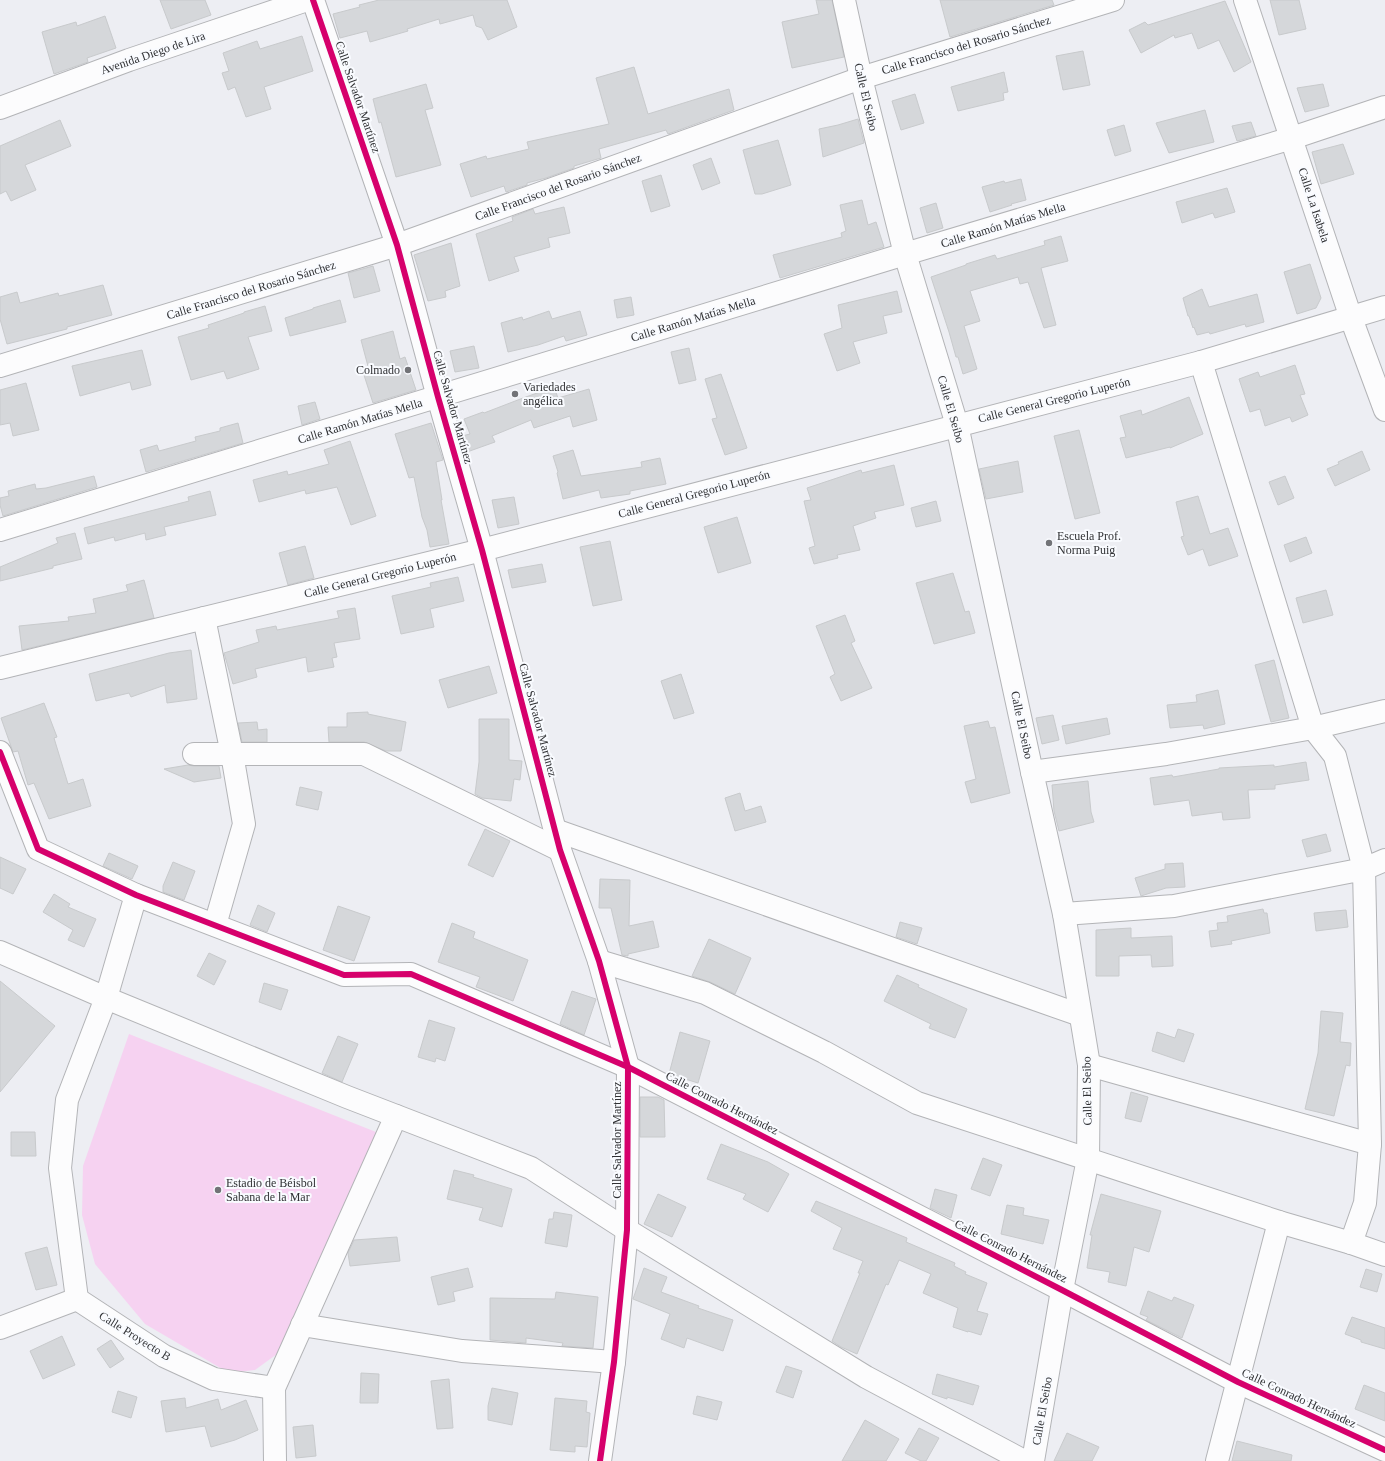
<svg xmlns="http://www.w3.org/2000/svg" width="1385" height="1461" viewBox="0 0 1385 1461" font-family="Georgia,serif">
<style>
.green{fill:#f6d2f1}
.building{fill:#d5d7da;stroke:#c8cacc}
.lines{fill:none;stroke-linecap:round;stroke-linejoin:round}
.minor-casing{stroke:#b3b4b7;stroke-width:24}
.minor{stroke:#fcfcfd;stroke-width:22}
.cycleway-casing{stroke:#f9fbff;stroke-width:8}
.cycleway{stroke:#d6006c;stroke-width:6}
.poi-dot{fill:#727377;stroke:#f9fbff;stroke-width:1.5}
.labels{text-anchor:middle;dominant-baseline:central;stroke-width:4;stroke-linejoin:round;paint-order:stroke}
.street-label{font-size:12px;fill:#303134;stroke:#f9fbff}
.poi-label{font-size:12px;fill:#303134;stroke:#f9fbff;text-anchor:start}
</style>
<rect width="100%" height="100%" fill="#edeef3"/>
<!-- green -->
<polygon class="green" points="129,1034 381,1134 277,1354 255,1370 229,1373 145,1324 95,1264 82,1215 83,1166"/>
<!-- building -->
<g class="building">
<polygon points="160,0 205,0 211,15 171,29"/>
<polygon points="379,0 507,0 517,27 488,40 482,28 476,26 473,15 440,24 439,19 407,29 408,31 370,42 367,31 340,38 333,14 360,7 359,5"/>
<polygon points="816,0 832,0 844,57 792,68 782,22 819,14"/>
<polygon points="940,0 1052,0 1054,5 950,37"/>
<polygon points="1270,0 1299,0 1306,29 1279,35"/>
<polygon points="1225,1 1251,62 1234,72 1219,40 1198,49 1192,33 1175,38 1174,35 1141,53 1129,30 1145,22 1148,25"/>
<polygon points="105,16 116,48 87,58 88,62 54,74 42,32 76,22 77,26"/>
<polygon points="302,36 313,71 264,87 271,109 246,117 235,87 228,90 222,73 229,71 223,53 257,41 260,49"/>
<polygon points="1083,51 1090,85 1063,90 1056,56"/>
<polygon points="634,67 648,114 729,89 734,110 668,134 666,130 599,149 601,158 574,166 574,168 546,178 527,183 527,185 506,192 504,186 471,197 460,164 486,156 487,159 529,149 527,142 609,124 596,78"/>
<polygon points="1004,72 1008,92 1003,93 1004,100 958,111 951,87"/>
<polygon points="426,84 433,108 425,110 441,165 396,177 381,122 379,123 373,99"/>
<polygon points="1323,84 1329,106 1305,112 1297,88"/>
<polygon points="915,94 924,123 901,130 892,101"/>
<polygon points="1205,110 1214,142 1169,153 1156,123"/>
<polygon points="858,119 864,143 823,157 819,129 838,125"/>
<polygon points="60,120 71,146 25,165 36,190 11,201 6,191 0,194 0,146"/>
<polygon points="1251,122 1256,136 1237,141 1232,126"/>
<polygon points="1124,125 1131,151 1115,156 1107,130"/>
<polygon points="778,140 791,185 762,194 755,194 743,150"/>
<polygon points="1343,144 1354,174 1321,184 1312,152"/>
<polygon points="711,158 720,183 702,190 693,165"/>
<polygon points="661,175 670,206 651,212 642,181"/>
<polygon points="1021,179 1026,200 1011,204 1012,205 990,212 982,187 1004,181 1005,183"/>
<polygon points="1227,188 1235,212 1215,218 1213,213 1182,223 1176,202"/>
<polygon points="862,200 868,225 876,222 884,247 780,278 773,255 842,237 841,233 846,231 840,205"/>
<polygon points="936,203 943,228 927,233 920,208"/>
<polygon points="564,207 570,233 548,238 550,247 514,257 519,271 489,281 476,234 513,221 512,217 533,209 535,214"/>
<polygon points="1061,236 1068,261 1041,268 1056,325 1044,328 1028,282 1020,284 1018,277 970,291 980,321 964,326 977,369 963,374 958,357 956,357 949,332 931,277 966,265 966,264 995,255 997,259 1045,245 1044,241"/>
<polygon points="451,243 460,286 445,291 446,297 428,301 414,255"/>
<polygon points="1310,264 1321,298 1316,308 1297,314 1284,272"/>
<polygon points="373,266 380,291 354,298 348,273"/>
<polygon points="103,285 112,315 67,327 67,329 7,344 0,319 0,297 17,292 20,303 58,293 59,296"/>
<polygon points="1202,289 1209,307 1257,294 1264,322 1246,327 1245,324 1210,334 1209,332 1197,335 1194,327 1193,328 1189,316 1188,316 1183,298"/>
<polygon points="897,291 902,312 883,316 887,333 853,342 860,363 837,371 824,334 842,328 838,305"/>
<polygon points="631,297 634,315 617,318 614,300"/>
<polygon points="340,300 346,322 290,336 285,318 313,309 313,308"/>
<polygon points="265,306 272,331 248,337 259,369 227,379 224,371 191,380 178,337 209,328 208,325 244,313 244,312"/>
<polygon points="549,311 552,319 580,311 587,335 566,341 564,336 538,345 508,352 501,323 522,317 523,320"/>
<polygon points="393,331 400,359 405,357 416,390 373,403 363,372 369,370 361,340"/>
<polygon points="474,346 479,368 455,372 450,351"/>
<polygon points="689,348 696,380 679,384 671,352"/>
<polygon points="142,350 151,385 132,390 130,382 80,396 72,366"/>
<polygon points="1295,365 1305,394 1300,395 1308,415 1292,422 1290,417 1265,426 1260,409 1250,412 1239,379 1258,372 1260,377"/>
<polygon points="721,374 747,448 725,455 712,419 717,418 705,379"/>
<polygon points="26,383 39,430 13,436 10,423 0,425 0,390"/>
<polygon points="554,387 558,398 589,389 597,420 573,427 570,416 534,428 531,420 492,436 495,442 467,452 462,436 470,434 464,419 483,412 484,413 523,398"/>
<polygon points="1189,397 1203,434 1170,448 1170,447 1126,458 1120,438 1126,437 1120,416 1141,410 1142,415"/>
<polygon points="315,402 320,419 302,425 298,406"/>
<polygon points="238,423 243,443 146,472 140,450 157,445 159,451 196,441 195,437 220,431 220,428"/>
<polygon points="431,423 443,460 436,462 442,500 441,500 449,544 430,547 427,530 422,517 414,477 409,478 395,434"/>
<polygon points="1079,430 1100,513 1075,519 1054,436"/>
<polygon points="350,441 376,516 351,525 337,487 306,494 305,490 259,502 253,480 287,471 288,475 329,464 324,450"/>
<polygon points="573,450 581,476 642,467 641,462 660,458 666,484 630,491 630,494 601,498 599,490 563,499 557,473 558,472 553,456"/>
<polygon points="1362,451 1370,470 1335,486 1327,469 1339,464 1338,462"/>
<polygon points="1018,461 1023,492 986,499 979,469"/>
<polygon points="894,465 904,505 874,512 876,518 853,526 860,550 837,555 838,558 814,564 809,548 815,546 804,501 811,500 807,488 861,470 862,473"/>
<polygon points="94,476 97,487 3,516 0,505 0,498 9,496 8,491 35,484 36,489 46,488"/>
<polygon points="1285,476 1294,498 1278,505 1269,482"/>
<polygon points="210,491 216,515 164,527 166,535 146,540 145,533 115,541 114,537 88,544 84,528 189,501 188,497"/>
<polygon points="1198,496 1210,534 1228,528 1238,556 1209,566 1203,549 1188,555 1181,537 1184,536 1176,502"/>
<polygon points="514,497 519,524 498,528 492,500"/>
<polygon points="936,501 941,521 916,527 911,508"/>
<polygon points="737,517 751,563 718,573 704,527"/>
<polygon points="75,533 82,559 53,566 53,568 0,581 0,567 58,543 56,538"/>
<polygon points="1306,537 1312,553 1290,562 1284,545"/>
<polygon points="610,541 622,600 593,606 580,547"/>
<polygon points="305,546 314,578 288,585 279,553"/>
<polygon points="542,564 546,582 512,588 508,570"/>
<polygon points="953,573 965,612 969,611 975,633 934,644 916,583"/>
<polygon points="458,577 464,601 430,609 434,627 401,634 392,596 431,587 430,583"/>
<polygon points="144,580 154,618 22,650 19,626 69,621 68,617 96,613 93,599 128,591 126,585"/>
<polygon points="1326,590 1333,615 1303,623 1296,598"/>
<polygon points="355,608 360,639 334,643 337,657 332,658 334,667 308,672 306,657 255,669 257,677 233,684 224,653 259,642 256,630 276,626 277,630 339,618 337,611"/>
<polygon points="845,615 855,641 851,643 872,688 841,701 830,677 835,674 816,626"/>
<polygon points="191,650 197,699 167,703 165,685 131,697 129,693 96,701 89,674 169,653"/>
<polygon points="1274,660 1289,718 1271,722 1255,665"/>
<polygon points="489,666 497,693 448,708 439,680"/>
<polygon points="681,674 694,713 674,719 661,681"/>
<polygon points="1218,690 1225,724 1204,729 1203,725 1170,728 1167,705 1197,702 1196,695"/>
<polygon points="44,703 57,737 54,738 68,784 83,779 91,806 49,819 34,783 28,785 18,751 13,752 1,718"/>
<polygon points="368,712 368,714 406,722 401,751 386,751 364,742 329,742 328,727 347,727 347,713"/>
<polygon points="1053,715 1059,740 1042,744 1036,718"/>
<polygon points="1107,718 1110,734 1066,744 1062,726"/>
<polygon points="479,719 509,719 509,760 522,761 520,780 514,779 511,801 482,798 475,794 479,762"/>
<polygon points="988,721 990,728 995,727 1010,793 971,803 965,782 976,779 964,726"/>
<polygon points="257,722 258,730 267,729 267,742 242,742 238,723"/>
<polygon points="1306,762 1309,780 1275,785 1275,789 1248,790 1250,818 1223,820 1222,812 1192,816 1189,800 1154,805 1150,778 1172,775 1173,777 1219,769 1219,768 1274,765 1274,767"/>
<polygon points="188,765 194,766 219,766 221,778 194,782 164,769"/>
<polygon points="1088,781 1091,812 1094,822 1059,831 1054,811 1052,785"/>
<polygon points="300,787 322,792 318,810 296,805"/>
<polygon points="740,793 745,811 761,806 766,822 735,831 725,798"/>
<polygon points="485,829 510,841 493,877 468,865"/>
<polygon points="1326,834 1331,851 1307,857 1302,840"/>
<polygon points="109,853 138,866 132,879 103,866"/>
<polygon points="0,857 26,869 13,894 0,888"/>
<polygon points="173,862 195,871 184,900 163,892 163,886"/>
<polygon points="1183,863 1185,887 1166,888 1141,896 1135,878 1165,869 1165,864"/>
<polygon points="600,879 630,880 629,926 653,921 659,947 628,954 628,956 622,955 611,908 599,908"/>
<polygon points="54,894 70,904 68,907 96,919 84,947 68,940 73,930 43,912"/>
<polygon points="258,905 275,913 267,932 250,925"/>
<polygon points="338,906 370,917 354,961 323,950"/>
<polygon points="1263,909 1264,913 1267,913 1270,933 1231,941 1232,944 1211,947 1209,931 1218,930 1217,923 1228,922 1227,916"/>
<polygon points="1346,910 1348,927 1316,931 1314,913"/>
<polygon points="900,922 922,928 917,944 896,937"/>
<polygon points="452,923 475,932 473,938 528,960 513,1001 476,987 480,977 438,962"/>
<polygon points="1131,928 1131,938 1172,936 1173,966 1152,967 1151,955 1119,956 1119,976 1096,976 1096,930"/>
<polygon points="709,939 751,958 735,994 710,982 692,976"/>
<polygon points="209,953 226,961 214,985 197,976"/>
<polygon points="897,975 919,985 918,987 967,1009 955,1038 929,1028 931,1024 884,1001"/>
<polygon points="0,981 55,1026 0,1092"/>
<polygon points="264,983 288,990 281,1010 259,1002"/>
<polygon points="572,991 596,999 584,1035 560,1024"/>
<polygon points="1321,1011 1343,1013 1340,1042 1351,1043 1350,1066 1346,1065 1334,1116 1305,1109 1318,1053"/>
<polygon points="429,1020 455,1028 445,1061 436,1058 435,1062 418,1057"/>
<polygon points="1178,1029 1194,1034 1184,1062 1152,1051 1157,1032 1175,1038"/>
<polygon points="680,1032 710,1041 698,1083 669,1074"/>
<polygon points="338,1036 358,1044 342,1082 322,1073"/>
<polygon points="1131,1092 1148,1097 1141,1122 1125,1118"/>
<polygon points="640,1097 658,1097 664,1100 665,1137 640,1137"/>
<polygon points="11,1132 35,1132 36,1156 11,1156"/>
<polygon points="721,1144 768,1162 789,1174 768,1212 743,1199 746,1194 707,1179"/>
<polygon points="983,1158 1002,1165 990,1196 971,1189"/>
<polygon points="454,1170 474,1175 473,1177 512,1189 502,1227 479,1220 483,1208 447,1199"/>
<polygon points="935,1189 957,1195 951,1218 930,1208"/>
<polygon points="658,1194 686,1207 672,1237 644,1224"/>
<polygon points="1101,1194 1161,1211 1149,1252 1134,1247 1126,1286 1108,1282 1110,1272 1087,1268 1092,1235 1090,1235"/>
<polygon points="816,1201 907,1238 906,1242 955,1263 954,1266 966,1272 965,1274 987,1283 977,1311 988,1314 981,1335 968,1331 968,1332 953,1327 958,1308 923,1293 931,1274 899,1260 888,1285 886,1284 857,1354 841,1347 832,1341 860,1273 858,1273 863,1261 833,1249 842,1228 811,1211"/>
<polygon points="1007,1205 1024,1208 1023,1215 1049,1220 1043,1244 1001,1234"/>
<polygon points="554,1212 572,1215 567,1247 545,1243 549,1219 553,1219"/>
<polygon points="397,1237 400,1261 350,1266 348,1253 354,1240"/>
<polygon points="47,1247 57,1285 36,1290 25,1253"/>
<polygon points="468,1268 473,1287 453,1292 455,1301 438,1305 431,1277"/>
<polygon points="644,1268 667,1277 661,1292 699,1306 698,1308 733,1320 723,1351 687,1338 684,1348 661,1339 670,1314 633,1299"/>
<polygon points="1366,1269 1382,1274 1377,1292 1360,1287"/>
<polygon points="1148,1291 1172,1301 1174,1297 1194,1305 1182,1338 1146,1320 1148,1317 1140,1314"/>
<polygon points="556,1292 598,1297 593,1348 562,1346 563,1343 526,1338 526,1343 490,1340 490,1298 555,1299"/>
<polygon points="1352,1317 1385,1328 1385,1349 1361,1342 1361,1340 1345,1334"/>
<polygon points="62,1336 75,1365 43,1379 30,1351"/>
<polygon points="111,1340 124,1359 110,1368 97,1349"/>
<polygon points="786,1366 802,1371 793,1398 776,1392"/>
<polygon points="361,1373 379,1374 378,1403 360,1403"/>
<polygon points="937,1374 979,1386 973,1405 947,1397 947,1399 932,1394"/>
<polygon points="449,1379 453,1428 437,1429 431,1381"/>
<polygon points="1364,1385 1385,1393 1385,1421 1355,1409"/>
<polygon points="492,1388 518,1393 512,1425 488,1420 488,1406"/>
<polygon points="118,1391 137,1397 131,1418 112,1412"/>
<polygon points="697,1396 722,1402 717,1420 693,1414"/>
<polygon points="185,1398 186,1408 218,1399 221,1410 246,1400 258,1430 235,1440 211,1447 205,1426 166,1432 161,1401"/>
<polygon points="555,1398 587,1401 586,1412 590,1413 587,1447 575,1446 575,1452 550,1450"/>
<polygon points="865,1420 899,1439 886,1461 842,1461"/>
<polygon points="313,1425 316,1456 296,1458 293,1427"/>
<polygon points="919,1428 939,1438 926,1461 921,1461 905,1453"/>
<polygon points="1067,1433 1099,1447 1092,1461 1054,1461"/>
<polygon points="1237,1441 1292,1455 1291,1461 1232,1461"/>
</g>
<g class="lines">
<!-- minor casing -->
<g class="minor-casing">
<g id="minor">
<polyline points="313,0 397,245 438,397 482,550 560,850 599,961 628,1067 627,1230 614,1362 600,1461"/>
<polyline points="844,0 861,78 905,254 957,425 1032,772 1064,914 1089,1065 1088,1159 1062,1290 1033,1461"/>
<polyline points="1245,0 1351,318 1385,410"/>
<polyline points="0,108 129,60 307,0"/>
<polyline points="1201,362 1313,728 1335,756 1364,869 1385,860"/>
<polyline points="0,366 397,245 861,78 1113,0"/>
<polyline points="0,530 905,254 1292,138 1385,107"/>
<polyline points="204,618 232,754 244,824 215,925"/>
<polyline points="0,668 482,550 1201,362 1385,307"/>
<polyline points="0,752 38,849 136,895 344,975 411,974 628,1067 1062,1290 1238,1382 1385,1450"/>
<polyline points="194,754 364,754 560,850"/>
<polyline points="1032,772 1166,754 1313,728 1385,711"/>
<polyline points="555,830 1080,1015"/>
<polyline points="1064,914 1174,906 1364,869 1370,1144 1365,1203 1351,1243"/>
<polyline points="0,952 106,998 347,1097 531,1168 627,1230 866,1377 1024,1461"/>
<polyline points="599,961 705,993 824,1052 917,1103 1279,1222 1351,1243 1385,1255"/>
<polyline points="1089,1065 1370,1144"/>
<polyline points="77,1299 60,1168 67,1100 106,998 136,895"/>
<polyline points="77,1299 164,1356 214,1379 274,1388"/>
<polyline points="302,1325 462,1351 614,1362"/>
<polyline points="0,1328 77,1299"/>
<polyline points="275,1461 274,1388 396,1116"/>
<polyline points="1217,1461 1279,1222"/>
</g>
</g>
<!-- minor -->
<use href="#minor" class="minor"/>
<!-- cycleway casing -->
<g class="cycleway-casing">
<g id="cycleway">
<polyline points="313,0 397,245 438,397 482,550 560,850 599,961 628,1067 627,1230 614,1362 600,1461"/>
<polyline points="0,752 38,849 136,895 344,975 411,974 628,1067 1062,1290 1238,1382 1385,1450"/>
</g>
</g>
<!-- cycleway -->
<use href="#cycleway" class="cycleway"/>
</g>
<!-- markers -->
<g class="poi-dot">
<circle cx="408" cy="370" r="4"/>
<circle cx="515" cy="394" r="4"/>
<circle cx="1049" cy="543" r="4"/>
<circle cx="218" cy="1190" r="4"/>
</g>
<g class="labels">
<!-- street labels -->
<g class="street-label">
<text transform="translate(966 45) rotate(-17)">Calle Francisco del Rosario Sánchez</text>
<text transform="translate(153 53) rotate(-19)">Avenida Diego de Lira</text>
<text transform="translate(358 97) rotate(71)">Calle Salvador Martínez</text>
<text transform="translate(866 97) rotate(77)">Calle El Seibo</text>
<text transform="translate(558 187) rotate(-20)">Calle Francisco del Rosario Sánchez</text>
<text transform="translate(1314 205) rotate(72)">Calle La Isabela</text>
<text transform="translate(1003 225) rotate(-17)">Calle Ramón Matías Mella</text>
<text transform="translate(251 290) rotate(-17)">Calle Francisco del Rosario Sánchez</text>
<text transform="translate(693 319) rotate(-17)">Calle Ramón Matías Mella</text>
<text transform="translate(1054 400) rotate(-14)">Calle General Gregorio Luperón</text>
<text transform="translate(453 407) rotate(74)">Calle Salvador Martínez</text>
<text transform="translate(951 409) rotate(74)">Calle El Seibo</text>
<text transform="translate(360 421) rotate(-17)">Calle Ramón Matías Mella</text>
<text transform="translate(694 494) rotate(-15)">Calle General Gregorio Luperón</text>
<text transform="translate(380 575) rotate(-14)">Calle General Gregorio Luperón</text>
<text transform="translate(538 720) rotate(75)">Calle Salvador Martínez</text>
<text transform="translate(1022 725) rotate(78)">Calle El Seibo</text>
<text transform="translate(1087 1091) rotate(-91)">Calle El Seibo</text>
<text transform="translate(722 1103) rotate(27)">Calle Conrado Hernández</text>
<text transform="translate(617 1140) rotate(-90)">Calle Salvador Martínez</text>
<text transform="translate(1011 1251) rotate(27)">Calle Conrado Hernández</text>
<text transform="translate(135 1336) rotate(32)">Calle Proyecto B</text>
<text transform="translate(1299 1398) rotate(25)">Calle Conrado Hernández</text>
<text transform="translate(1042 1411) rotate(-80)">Calle El Seibo</text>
</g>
<!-- poi labels -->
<g class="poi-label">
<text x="400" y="370" text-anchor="end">Colmado</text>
<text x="523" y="387">Variedades<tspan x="523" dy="14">angélica</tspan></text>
<text x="1057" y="536">Escuela Prof.<tspan x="1057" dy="14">Norma Puig</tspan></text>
<text x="226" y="1183">Estadio de Béisbol<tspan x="226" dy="14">Sabana de la Mar</tspan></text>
</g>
</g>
</svg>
